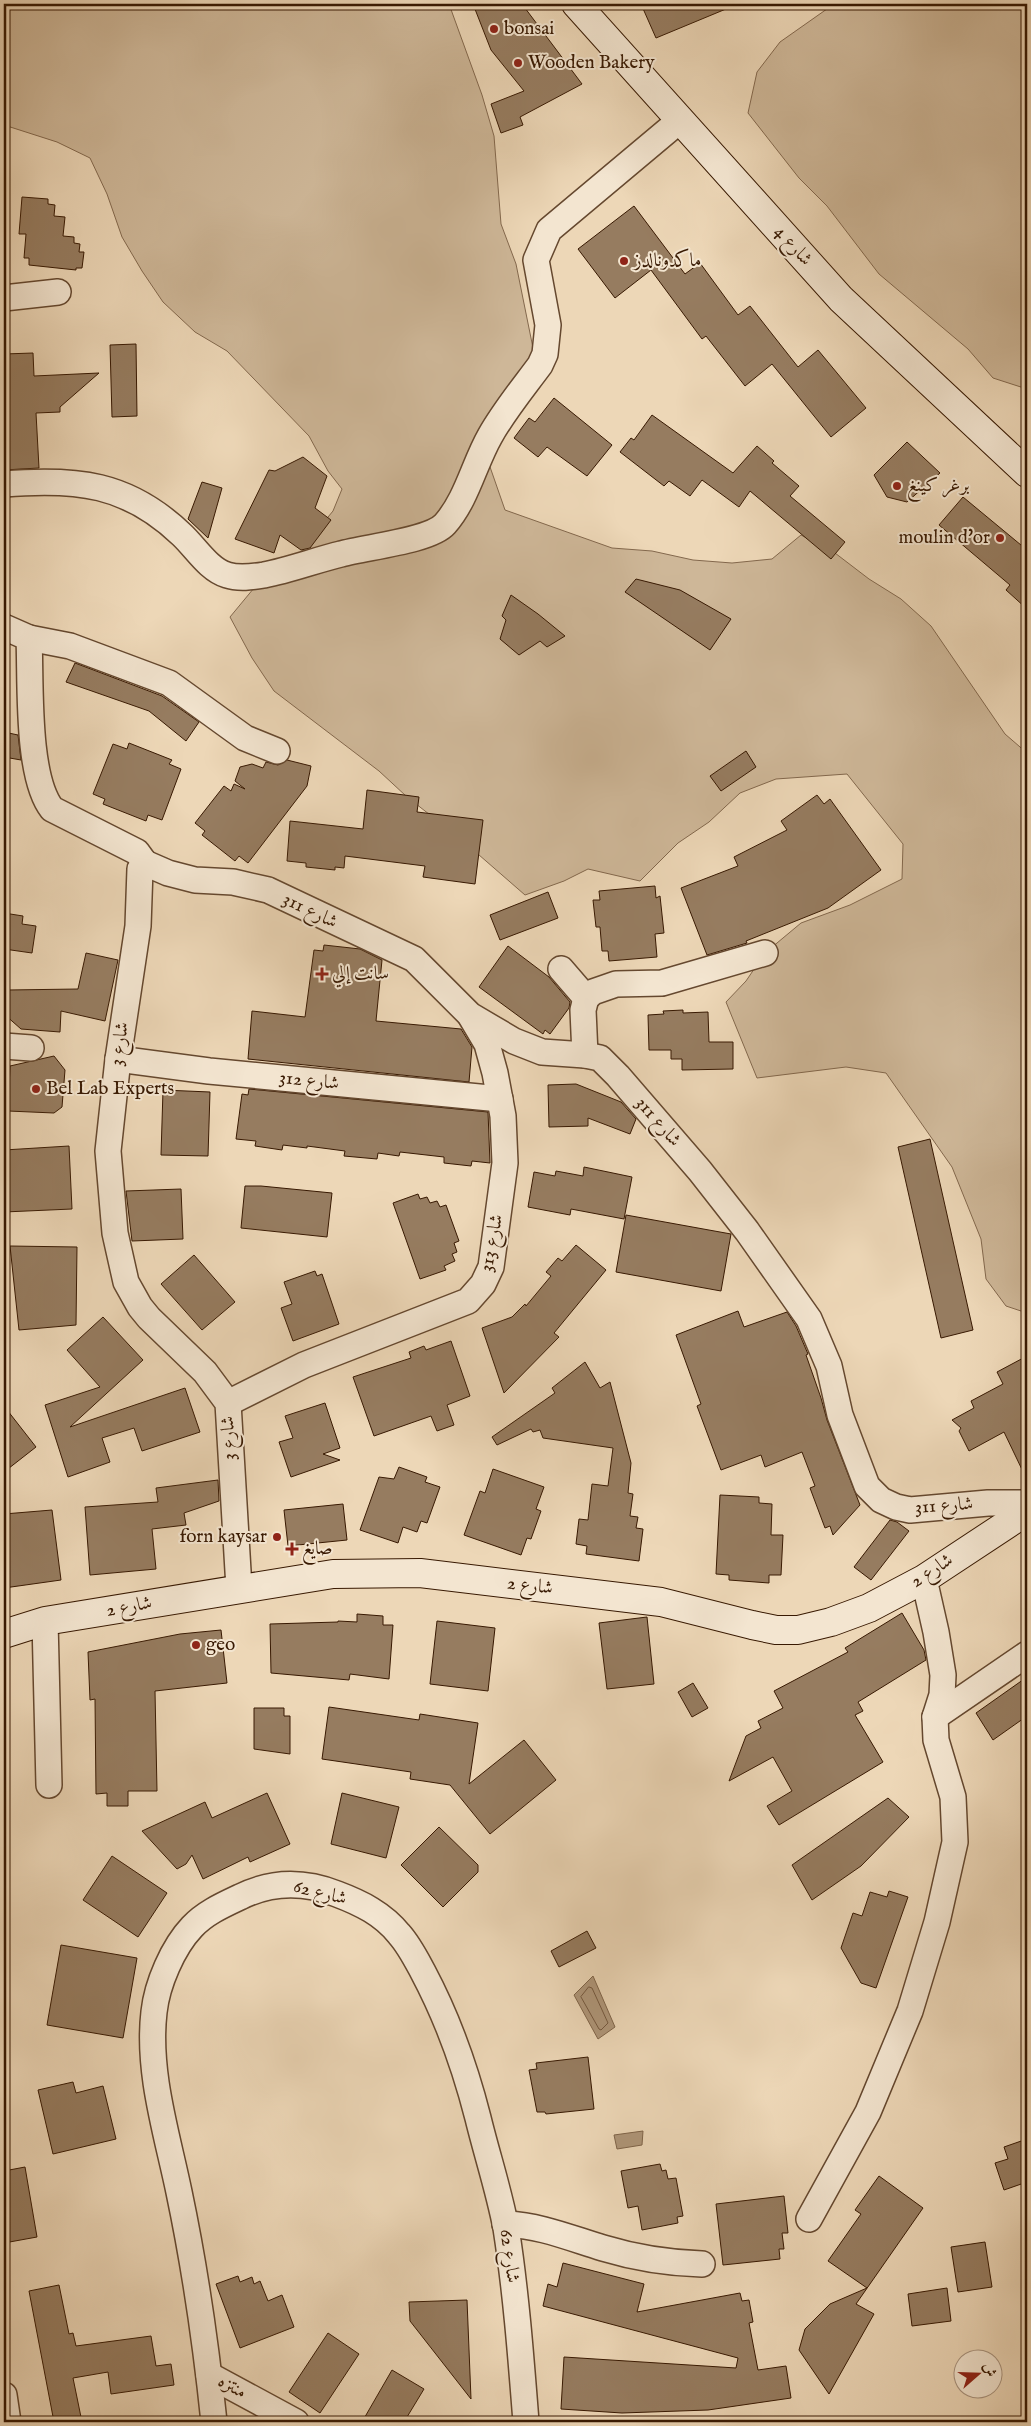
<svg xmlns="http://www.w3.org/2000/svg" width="1031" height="2426" viewBox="0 0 1031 2426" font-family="'IM FELL English',Amiri,serif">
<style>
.green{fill:#ceb798;stroke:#83684d}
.water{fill:#af9679;stroke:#7f6449}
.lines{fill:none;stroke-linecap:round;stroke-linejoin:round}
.shore{stroke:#74583e;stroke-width:1}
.building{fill:#967c60;stroke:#381902}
.street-casing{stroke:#65482f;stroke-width:28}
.secondary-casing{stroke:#381902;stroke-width:30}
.street{stroke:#f3e5d0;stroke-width:25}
.secondary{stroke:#f3e5d0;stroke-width:28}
.poi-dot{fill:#8f2418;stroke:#f3e5d0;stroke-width:2}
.labels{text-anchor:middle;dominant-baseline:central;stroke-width:4;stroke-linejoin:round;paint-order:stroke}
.poi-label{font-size:19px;fill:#381902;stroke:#f3e5d0;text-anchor:start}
.street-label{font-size:19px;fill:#381902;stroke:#f3e5d0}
</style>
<rect width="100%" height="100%" fill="#edd7b7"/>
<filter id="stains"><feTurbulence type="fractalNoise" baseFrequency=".004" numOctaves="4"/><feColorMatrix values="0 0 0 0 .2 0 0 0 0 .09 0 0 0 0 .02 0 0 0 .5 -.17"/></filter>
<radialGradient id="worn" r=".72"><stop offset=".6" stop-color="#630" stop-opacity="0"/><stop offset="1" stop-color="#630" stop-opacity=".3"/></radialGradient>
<!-- green -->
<g class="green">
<polygon points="4,4 449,4 482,95 494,136 501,224 516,264 533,348 534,389 501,422 489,464 505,510 612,548 652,551 693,560 732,563 772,559 801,535 835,553 869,579 901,599 931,626 1005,734 1027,753 1027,1313 1006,1306 986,1279 981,1239 952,1167 886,1073 846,1067 757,1078 726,1002 746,981 765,953 801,923 850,905 902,879 903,844 847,774 776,779 740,793 709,822 678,843 640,881 588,869 564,881 525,895 463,841 406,796 379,771 274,691 252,658 230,617 254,588 289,571 309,540 333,511 342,489 328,471 309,436 227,351 195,332 163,302 142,271 122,237 107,194 90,158 57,142 4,125"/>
<polygon points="834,4 1027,4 1027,389 993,378 968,349 879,274 827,206 799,178 748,113 757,72 780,42"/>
</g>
<!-- water -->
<g class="water">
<polygon points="593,1976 615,2027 598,2039 574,1995"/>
<polygon points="643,2131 642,2145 617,2149 614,2135"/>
</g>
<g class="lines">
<!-- shore -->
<polygon class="shore" points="589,1987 592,1988 608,2023 601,2030 599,2029 581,1997"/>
</g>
<!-- building -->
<g class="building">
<polygon points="473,4 522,4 582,84 520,117 523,125 501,133 491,104 524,91 491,50"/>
<polygon points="641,4 738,4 656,38"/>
<polygon points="22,197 48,199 48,204 55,205 54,216 65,217 63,236 74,237 74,243 80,244 79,252 84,252 82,268 76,268 76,270 29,265 29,258 24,258 26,234 19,234"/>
<polygon points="634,206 685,274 700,263 738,315 750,306 798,367 818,350 866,408 831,437 772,364 745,386 706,336 702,339 651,270 615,298 578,249"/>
<polygon points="136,344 137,416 112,417 110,345"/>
<polygon points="33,353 34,376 99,373 60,407 60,412 36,413 39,468 4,470 4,354"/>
<polygon points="554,398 612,445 587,476 547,447 538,457 514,438 529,418 535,422"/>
<polygon points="652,415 733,473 757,446 774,461 772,463 799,486 790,496 845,542 831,559 750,491 739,507 702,480 690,496 669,481 664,486 620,452 631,438 634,440"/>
<polygon points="907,442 940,473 907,502 887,497 874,475"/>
<polygon points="303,457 327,476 315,508 331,520 310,548 301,550 280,535 274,553 235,539 269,470 275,471"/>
<polygon points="202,482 222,488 208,538 188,519"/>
<polygon points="963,497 1027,550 1027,609 1006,590 1010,585 939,525"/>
<polygon points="636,579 680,590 731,619 710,650 625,592"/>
<polygon points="511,595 538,614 565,636 547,647 540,641 519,655 500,639 506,620 502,616"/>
<polygon points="75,663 162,696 199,722 186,741 149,711 66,682"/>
<polygon points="4,732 18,735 21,760 4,757"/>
<polygon points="129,743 172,760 169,764 181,769 162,820 148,815 146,821 103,804 105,799 93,794 113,744 127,749"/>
<polygon points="746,751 756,767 721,791 710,776"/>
<polygon points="287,760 311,766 307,786 248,863 239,856 235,861 202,835 205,831 195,823 224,786 231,791 234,784 245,789 235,781 240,767 252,764 263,768 266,762 278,765"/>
<polygon points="367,790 419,797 417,812 483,820 475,884 423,877 425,866 345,856 344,868 335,867 335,870 306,867 306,863 287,861 290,821 363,829"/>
<polygon points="817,795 824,804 830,799 881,870 828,908 746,941 747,943 707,955 681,888 738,866 734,857 787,830 781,821"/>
<polygon points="655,886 656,898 660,896 664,933 655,934 657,957 609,961 608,951 602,951 600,927 596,927 593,900 600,900 599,891"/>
<polygon points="548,892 558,918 500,940 490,915"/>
<polygon points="4,913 23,916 22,924 36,926 32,953 4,949"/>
<polygon points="324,945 360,949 382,960 376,1021 461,1029 472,1047 469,1082 248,1059 252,1011 305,1017 314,950 323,951"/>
<polygon points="508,946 549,977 570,1002 569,1008 550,1034 545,1030 543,1034 479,987"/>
<polygon points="86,953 118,960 105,1021 61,1011 60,1032 21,1029 4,1014 8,990 78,989"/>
<polygon points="683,1010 683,1013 708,1012 709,1042 733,1042 733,1069 682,1070 682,1059 671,1059 671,1050 649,1050 648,1015 664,1014 663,1011"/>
<polygon points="54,1056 65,1070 62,1107 54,1113 8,1111 10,1066"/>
<polygon points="576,1084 621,1102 636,1119 630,1134 588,1118 588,1126 549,1127 548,1085"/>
<polygon points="249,1089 488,1112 490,1163 472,1161 471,1166 444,1163 444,1157 400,1152 399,1156 378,1153 377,1159 344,1156 345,1151 307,1146 307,1148 283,1145 282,1150 255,1146 256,1141 236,1139 242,1094 248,1095"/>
<polygon points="163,1090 210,1092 208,1156 161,1155"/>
<polygon points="930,1139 973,1330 941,1338 898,1147"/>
<polygon points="69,1146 72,1209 4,1212 4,1150"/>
<polygon points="584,1167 632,1177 624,1219 571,1209 570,1215 528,1207 534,1172 555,1176 556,1171 583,1176"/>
<polygon points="245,1186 261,1186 332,1193 327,1237 241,1228"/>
<polygon points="181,1189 183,1239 132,1241 126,1191"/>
<polygon points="418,1194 420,1199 427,1197 430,1203 437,1201 440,1207 446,1205 459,1241 454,1243 457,1252 452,1254 455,1261 444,1266 446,1270 420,1279 393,1203"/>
<polygon points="626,1215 731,1234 721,1291 616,1272"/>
<polygon points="576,1245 606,1270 554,1333 559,1337 504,1393 482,1328 512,1317 525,1304 526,1306 551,1276 546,1272 558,1258 562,1261"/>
<polygon points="10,1246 77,1247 76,1325 19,1330"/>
<polygon points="194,1255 235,1302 202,1330 161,1284"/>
<polygon points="315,1271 317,1276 322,1274 339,1324 293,1341 281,1308 292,1304 284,1282"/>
<polygon points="738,1311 744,1327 787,1312 796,1326 808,1354 806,1355 821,1398 827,1420 860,1505 833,1535 830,1526 825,1528 810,1488 815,1486 802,1452 765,1467 761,1455 721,1470 697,1406 701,1404 676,1335"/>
<polygon points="103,1317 143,1360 70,1427 185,1388 200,1432 142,1451 134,1428 102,1438 110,1462 68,1477 45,1405 100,1387 67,1350"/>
<polygon points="451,1341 470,1396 447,1405 454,1425 437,1431 431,1416 374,1436 353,1377 411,1358 409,1352 424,1346 426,1350"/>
<polygon points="1027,1356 1027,1480 1004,1432 969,1451 959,1431 961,1428 952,1420 974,1408 971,1401 1003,1384 997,1372"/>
<polygon points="585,1362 600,1388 610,1382 631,1463 628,1493 633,1494 630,1516 638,1517 636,1528 643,1529 639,1561 586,1554 587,1546 576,1544 579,1519 588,1520 592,1484 608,1486 613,1448 543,1438 540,1430 533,1432 531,1429 497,1445 492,1437 555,1393 552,1388"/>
<polygon points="325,1403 340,1448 323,1454 340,1460 291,1477 279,1442 293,1438 285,1416"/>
<polygon points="4,1406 36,1447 4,1472"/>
<polygon points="399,1467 427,1477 425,1482 440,1487 427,1523 421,1521 417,1532 403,1527 398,1543 360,1530 379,1477 394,1479"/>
<polygon points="493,1469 544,1487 536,1509 541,1511 531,1539 527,1538 521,1555 464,1535 480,1491 485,1493"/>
<polygon points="218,1480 219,1501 184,1513 186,1525 152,1529 156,1569 90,1575 85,1507 158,1502 156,1488"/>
<polygon points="720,1495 759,1497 759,1503 772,1504 771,1535 783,1535 781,1575 769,1575 769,1583 729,1580 729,1575 716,1574"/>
<polygon points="343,1504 347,1540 288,1546 284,1510"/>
<polygon points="52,1510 61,1580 4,1588 4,1514"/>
<polygon points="890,1520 897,1522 909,1531 871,1580 854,1567"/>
<polygon points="902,1613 924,1650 926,1660 858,1702 863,1711 855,1715 883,1762 779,1825 767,1806 792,1791 773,1757 729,1781 746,1736 761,1728 758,1721 783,1708 774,1691 848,1652 845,1648"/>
<polygon points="357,1614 383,1616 383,1625 393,1625 389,1679 350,1674 349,1680 271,1673 270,1624 338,1622 338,1621 357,1622"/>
<polygon points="647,1617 654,1684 607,1689 599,1623"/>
<polygon points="437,1621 495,1628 488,1691 430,1684"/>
<polygon points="221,1630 227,1683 155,1691 157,1791 128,1791 128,1806 107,1806 107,1793 96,1794 95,1699 90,1700 88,1652 180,1634"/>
<polygon points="1027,1677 1027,1716 993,1740 976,1713"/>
<polygon points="693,1683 708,1708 692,1717 678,1692"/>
<polygon points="329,1707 419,1720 420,1714 478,1723 469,1784 524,1740 556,1780 490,1834 450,1785 410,1779 411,1772 322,1759"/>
<polygon points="254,1708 284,1708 284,1716 290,1716 290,1754 254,1749"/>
<polygon points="267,1793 290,1844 250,1862 248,1857 203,1879 192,1855 186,1864 177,1869 142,1831 205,1802 212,1818"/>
<polygon points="342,1793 399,1807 386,1858 331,1844"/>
<polygon points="888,1798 909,1817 861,1866 812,1900 792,1865"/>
<polygon points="439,1827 478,1865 478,1872 443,1907 401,1865"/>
<polygon points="112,1856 167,1893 138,1937 83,1900"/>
<polygon points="889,1891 908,1897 876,1988 861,1983 841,1948 853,1913 862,1916 870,1892 887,1897"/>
<polygon points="587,1931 596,1948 559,1967 551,1951"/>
<polygon points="61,1945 137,1958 123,2038 47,2025"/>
<polygon points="588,2057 594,2109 546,2114 545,2112 537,2112 529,2070 537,2069 536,2063"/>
<polygon points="73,2082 76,2093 103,2086 116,2139 53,2154 38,2090"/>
<polygon points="1027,2139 1027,2182 1004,2190 995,2163 1008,2159 1004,2147"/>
<polygon points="660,2164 662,2171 666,2170 668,2179 676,2178 683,2216 677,2217 678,2223 642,2230 638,2206 628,2208 621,2171"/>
<polygon points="25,2167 37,2237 4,2243 4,2171"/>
<polygon points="879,2176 923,2208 856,2304 874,2314 829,2394 799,2350 805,2329 830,2304 867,2288 828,2261 861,2214 855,2210"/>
<polygon points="784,2196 788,2233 782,2233 784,2249 779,2249 780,2259 723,2265 716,2204"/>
<polygon points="985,2242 992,2287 958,2292 951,2247"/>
<polygon points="563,2263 644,2284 637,2312 740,2293 742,2301 749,2300 753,2322 749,2323 758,2370 786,2366 791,2398 708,2410 622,2413 561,2409 564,2357 736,2368 738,2358 543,2306 548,2284 557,2287"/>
<polygon points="238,2276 240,2282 252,2277 254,2284 260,2281 268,2301 282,2295 294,2327 240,2348 216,2284"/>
<polygon points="59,2285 69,2334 73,2333 76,2346 151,2336 156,2366 171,2364 174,2385 111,2394 108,2372 73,2378 82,2422 54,2422 29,2291"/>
<polygon points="947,2288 951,2321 912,2326 908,2294"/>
<polygon points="467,2300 471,2399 410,2321 409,2302"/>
<polygon points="328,2333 359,2354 320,2413 289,2392"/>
<polygon points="392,2370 424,2389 404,2422 362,2422"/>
</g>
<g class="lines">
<!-- street casing -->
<g class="street-casing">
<g id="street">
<polyline points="4,298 58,292"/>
<path d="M4,484C76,478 128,483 182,535C195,547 209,570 227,575C239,579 252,577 264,575C290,570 316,560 341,554C365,547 430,541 445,524C467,499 474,464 490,436C504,411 523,388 540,365L545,354L548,325L536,260L549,230L679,121"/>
<path d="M4,627L29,638C31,681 26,776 52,809L137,852L145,863"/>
<polyline points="29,638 70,646 169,683 245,738 277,751"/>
<polyline points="145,863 168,873 195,880 233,882 268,890 414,959 470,1015 514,1041 542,1052 585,1055 600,1058 618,1076 700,1171 747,1231 809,1319 829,1366 840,1415 867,1486 881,1500 896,1507 910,1510 988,1503 1027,1503"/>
<polyline points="145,863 140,869 138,926 118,1059 108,1151 115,1233 126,1282 140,1307 149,1318 205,1372 228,1403 239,1588"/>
<polyline points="561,969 586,998"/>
<polyline points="586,998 593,992 616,984 662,983 765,953"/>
<polyline points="4,1046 31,1048"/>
<polyline points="585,1055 583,1010 586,998"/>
<polyline points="118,1059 209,1071 500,1099"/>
<polyline points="228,1403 304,1365 468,1301 483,1284 491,1267 505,1163 503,1116 495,1073 487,1044 471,1017"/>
<polyline points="45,1621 49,1785"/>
<polyline points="935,1717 1027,1654"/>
<polyline points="809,2219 868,2112 910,2011 937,1922 955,1842 953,1797 936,1740 935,1717 942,1695 943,1675 936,1632 924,1579"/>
<path d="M505,2224C539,2225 570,2238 603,2248C636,2258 668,2263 702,2264"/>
<polyline points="209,2375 296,2422"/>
<polyline points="4,2395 8,2422"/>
<path d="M214,2422C206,2345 195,2268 179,2192C167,2134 147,2072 154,2012C157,1984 173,1947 192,1927C205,1913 223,1905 240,1897C272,1881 304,1881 337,1894C361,1903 383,1914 399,1934C409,1945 416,1959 423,1972C448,2019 465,2067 478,2118C487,2155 499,2191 506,2228C516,2292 521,2358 526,2422"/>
</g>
</g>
<!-- secondary casing -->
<g class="secondary-casing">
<g id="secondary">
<polyline points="576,4 841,299 1027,473"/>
<polyline points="4,1634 45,1621 333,1574 420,1573 661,1602 752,1625 776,1630 798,1630 831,1622 869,1608 924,1579 1027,1511"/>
</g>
</g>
<!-- street -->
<use href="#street" class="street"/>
<!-- secondary -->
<use href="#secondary" class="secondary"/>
</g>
<!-- markers -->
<g class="poi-dot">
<circle cx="494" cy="29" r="5"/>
<circle cx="518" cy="63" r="5"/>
<circle cx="624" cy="261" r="5"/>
<circle cx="897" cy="486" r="5"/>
<circle cx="1000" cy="538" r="5"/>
<path d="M319.5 966.5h5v5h5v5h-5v5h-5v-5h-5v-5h5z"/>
<circle cx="36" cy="1089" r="5"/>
<circle cx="277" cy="1537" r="5"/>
<path d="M289.5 1541.5h5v5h5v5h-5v5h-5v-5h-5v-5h5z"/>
<circle cx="196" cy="1645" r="5"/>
</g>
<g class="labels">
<!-- poi labels -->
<g class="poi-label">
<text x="504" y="29">bonsai</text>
<text x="528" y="63">Wooden Bakery</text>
<text x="634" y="261">ماكدونالدز</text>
<text x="907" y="486">برغر كينغ</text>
<text x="990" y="538" text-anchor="end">moulin d'or</text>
<text x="332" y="974">سانت إلي</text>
<text x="46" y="1089">Bel Lab Experts</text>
<text x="267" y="1537" text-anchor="end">forn kaysar</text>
<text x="302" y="1549">صايغ</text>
<text x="206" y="1645">geo</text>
</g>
<!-- street labels -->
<g class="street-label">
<text transform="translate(793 246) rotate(48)">شارع 4</text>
<text transform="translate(310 911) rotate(26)">شارع 311</text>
<text transform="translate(120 1044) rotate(-82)">شارع 3</text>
<text transform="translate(309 1081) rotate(6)">شارع 312</text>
<text transform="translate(658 1122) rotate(49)">شارع 311</text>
<text transform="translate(492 1243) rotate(-79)">شارع 313</text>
<text transform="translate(229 1438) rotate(-92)">شارع 3</text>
<text transform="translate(944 1506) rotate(-4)">شارع 311</text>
<text transform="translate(932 1571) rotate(-33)">شارع 2</text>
<text transform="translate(530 1586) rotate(7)">شارع 2</text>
<text transform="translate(129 1607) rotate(-10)">شارع 2</text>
<text transform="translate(320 1893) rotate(14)">شارع 62</text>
<text transform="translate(509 2256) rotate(82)">شارع 62</text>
<text transform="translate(232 2387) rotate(29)">منتزه</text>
</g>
</g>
<!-- margin -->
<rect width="1031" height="2426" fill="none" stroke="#edd7b7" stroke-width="20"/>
<rect x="5" y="5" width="1021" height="2416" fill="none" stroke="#381902" stroke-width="2.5"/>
<rect x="10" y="10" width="1011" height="2406" fill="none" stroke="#381902"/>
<!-- north arrow -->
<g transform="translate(978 2374) rotate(70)"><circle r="24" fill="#f3e5d0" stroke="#a8937e"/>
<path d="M0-4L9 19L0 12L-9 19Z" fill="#8f2418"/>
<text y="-8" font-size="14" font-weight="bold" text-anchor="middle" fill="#381902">ش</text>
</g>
<rect width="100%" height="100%" filter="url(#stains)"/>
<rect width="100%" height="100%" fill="url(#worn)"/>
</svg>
